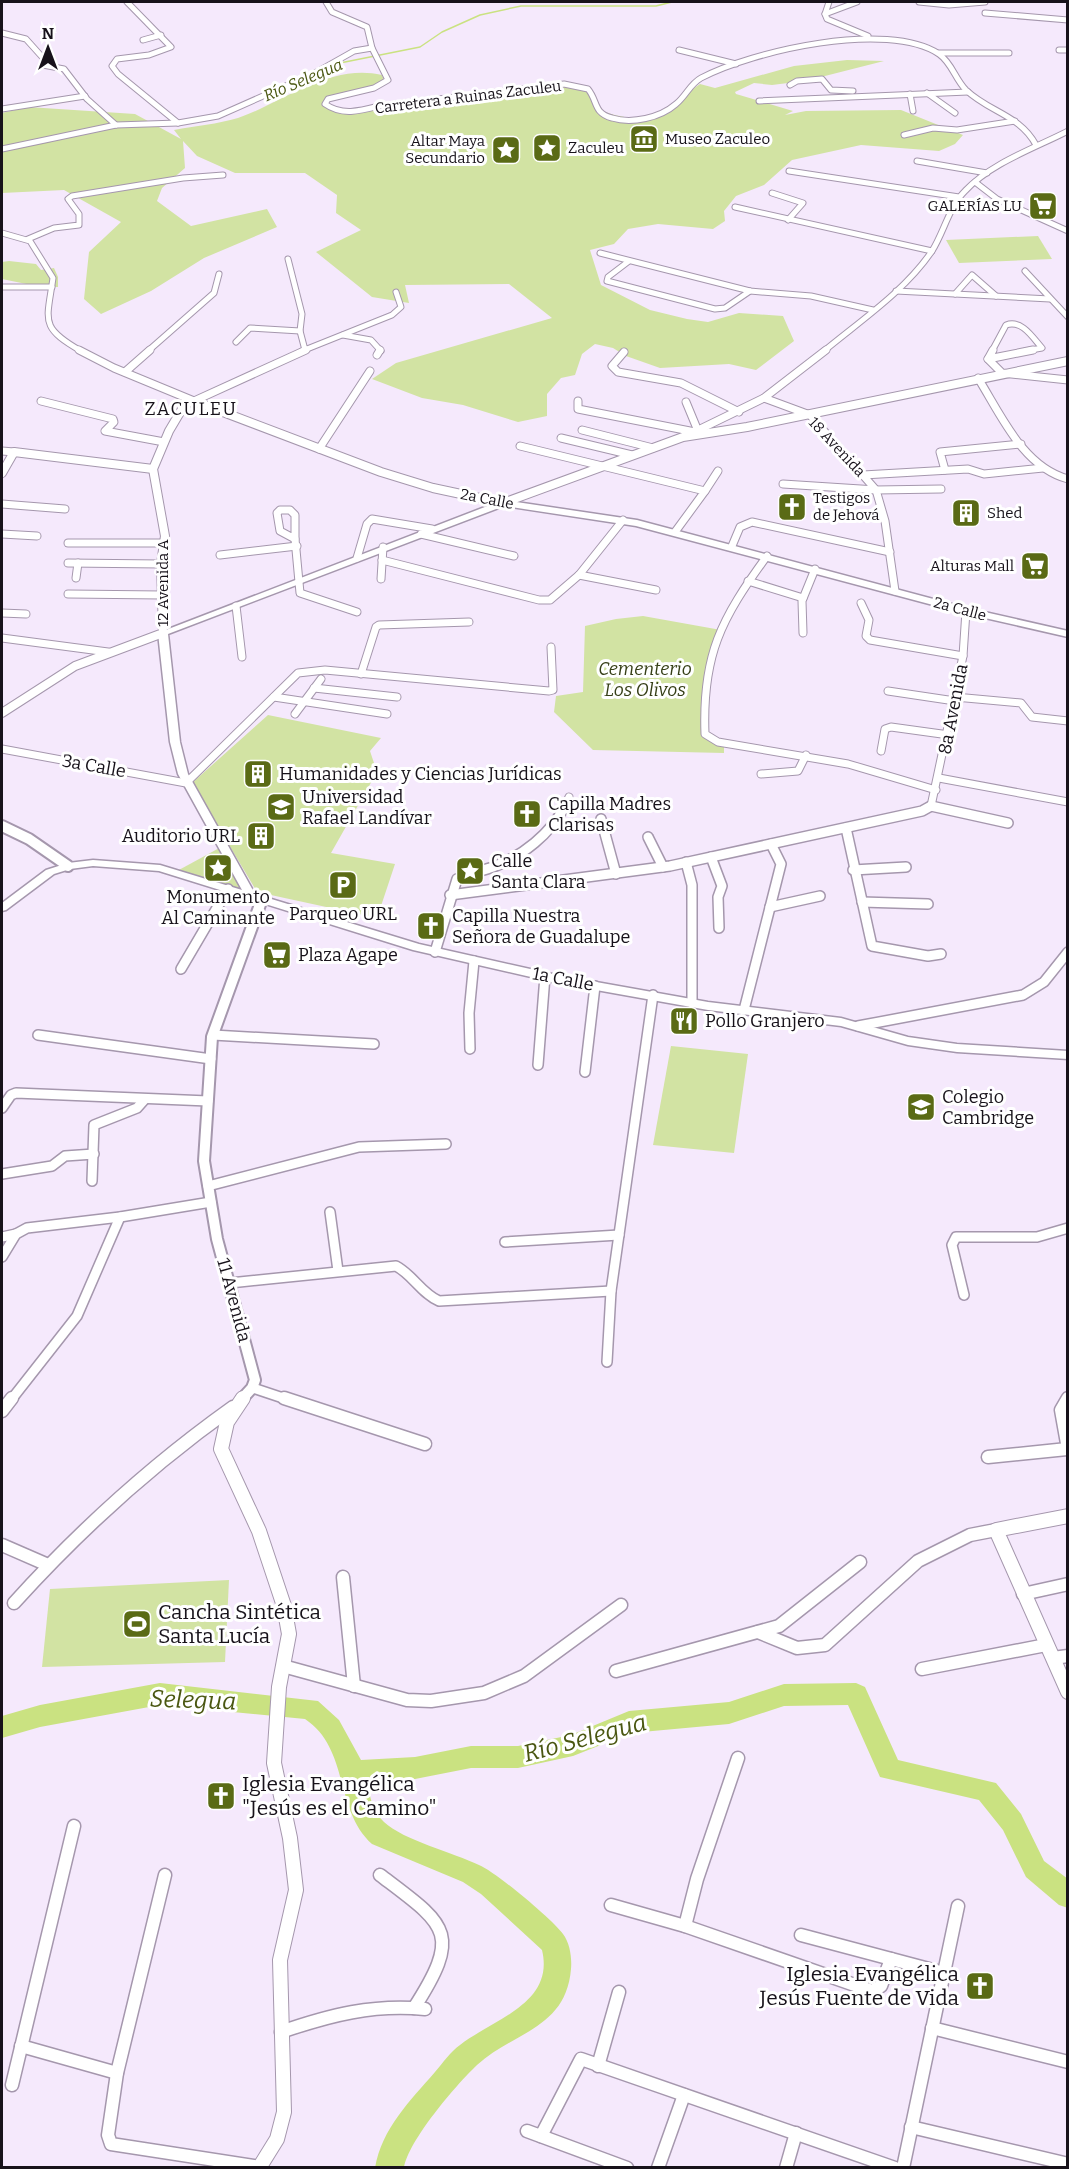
<svg xmlns="http://www.w3.org/2000/svg" width="1069" height="2169" viewBox="0 0 1069 2169" font-family="Bitter,serif">
<style>
.green{fill:#d2e3a3}
.lines{fill:none;stroke-linecap:round;stroke-linejoin:round}
.stream{stroke:#cae281;stroke-width:1.5}
.river{fill:#cae281;fill-rule:evenodd}
.minor-far3-casing{stroke:#a597ad;stroke-width:7}
.minor-far2-casing{stroke:#a597ad;stroke-width:9}
.minor-far1-casing{stroke:#a597ad;stroke-width:12}
.minor-casing{stroke:#a597ad;stroke-width:15}
.tertiary-far2-casing{stroke:#a597ad;stroke-width:10}
.tertiary-far1-casing{stroke:#a597ad;stroke-width:14}
.tertiary-casing{stroke:#a597ad;stroke-width:16}
.secondary-casing{stroke:#a597ad;stroke-width:3}
.minor-far3{stroke:#fff;stroke-width:5}
.minor-far2{stroke:#fff;stroke-width:7}
.minor-far1{stroke:#fff;stroke-width:9}
.minor{stroke:#fff;stroke-width:12}
.tertiary-far2{stroke:#fff;stroke-width:8}
.tertiary-far1{stroke:#fff;stroke-width:10}
.tertiary{stroke:#fff;stroke-width:14}
.secondary{fill:#fff;fill-rule:evenodd}
.labels{text-anchor:middle;dominant-baseline:central;stroke-width:6;stroke-linejoin:round;paint-order:stroke}
.far-street-label{font-size:15px;fill:#17121a;stroke:#fff}
.far-poi-label{font-size:15px;fill:#17121a;stroke:#fff;text-anchor:start}
.far-water-label{font-size:16px;font-style:italic;fill:#4a5711;stroke:#fff}
.far-quarter-label{font-size:18px;letter-spacing:1.5px;fill:#17121a;stroke:#fff}
.park-label{font-size:18px;font-style:italic;fill:#363f17;stroke:#fff}
.street-label{font-size:18px;fill:#17121a;stroke:#fff}
.poi-label{font-size:18px;fill:#17121a;stroke:#fff;text-anchor:start}
.near-poi-label{font-size:21px;fill:#17121a;stroke:#fff;text-anchor:start}
.near-water-label{font-size:24px;font-style:italic;fill:#4a5711;stroke:#fff}
</style>
<rect width="100%" height="100%" fill="#f5e9fc"/>
<!-- green -->
<g class="green">
<path d="M847,60L884,61L821,77L820,79L772,85L754,83L735,92L736,94L793,111L785,115L806,111L901,110L963,135L955,144L939,151L861,145L792,160L764,185L736,196L724,211L725,221L713,229L658,224L628,229L614,244L590,250L601,285L650,310L687,319L708,322L739,313L783,316L794,341L756,370L729,364L660,368L626,356L613,348L595,344L582,354L575,375L561,378L547,394V416L518,422L463,405L422,398L372,379L396,363L552,318L509,284L405,285L409,303L372,297L316,252L361,230L336,213L337,195L305,173H235L197,156L183,141L185,168L162,188L157,201L191,226L267,209L277,227L204,258L151,291L101,314L84,299L89,252L121,222L64,190L2,193V113L28,107L135,114L181,139L174,130C195,126 218,124 238,118C284,102 330,63 382,75L384,80L383,83L328,99L325,105L345,113L547,85L586,88L595,108C622,120 650,123 676,106C683,101 690,90 700,84L715,88L794,66Z"/>
<polygon points="1038,236 1052,259 959,263 946,240"/>
<polygon points="9,261 36,264 41,270 54,268 58,277 58,287 41,287 2,279 2,262"/>
<polygon points="643,616 721,630 703,697 707,739 724,745 724,753 593,750 554,712 556,696 583,692 585,626 616,619"/>
<polygon points="268,715 381,738 370,751 377,772 331,853 395,864 377,918 257,892 192,783"/>
<polygon points="223,846 248,894 177,871"/>
<polygon points="671,1046 748,1054 734,1153 653,1145"/>
<polygon points="229,1580 225,1662 42,1667 50,1589"/>
</g>
<g class="lines">
<!-- stream -->
<g class="stream">
<polyline points="335,64 420,47 442,32 480,15 521,6 656,6 672,2"/>
<polyline points="296,84 317,75"/>
<polyline points="15,149 50,142"/>
</g>
<!-- river -->
<path class="river" d="M160,1683L318,1701L339,1720L361,1760L415,1757L471,1746H518L571,1735L629,1711L729,1702L784,1684L856,1683L865,1687L898,1760L996,1783L1021,1814L1044,1861L1068,1879V1908L1059,1905L1026,1877L1003,1830L979,1800L880,1777L848,1705L784,1706L729,1724L631,1733L573,1756L518,1768H471L415,1779L367,1781C370,1797 372,1811 384,1822C403,1840 454,1853 479,1865C496,1872 553,1920 563,1934C570,1943 572,1958 571,1969C566,2029 513,2032 477,2065C456,2085 408,2141 404,2168H375C382,2128 410,2101 435,2072C443,2063 450,2052 460,2045C493,2019 555,2004 542,1950L481,1894L463,1882L372,1844C334,1810 350,1749 305,1719L160,1705L40,1727L2,1738V1716L40,1705Z"/>
<!-- minor-far3 casing -->
<g class="minor-far3-casing">
<g id="minor-far3">
<polyline points="127,2 171,47 149,55 117,59 112,66 118,74 178,123"/>
<path d="M326,2L332,12L367,27L372,48L388,80L374,88L328,99L325,104C342,116 360,111 379,106L564,84L588,89C598,101 593,113 612,118C632,124 660,118 676,104C686,96 690,84 701,78C752,51 887,20 939,54C952,63 955,79 966,90C989,112 1020,115 1036,145"/>
<polyline points="829,2 825,14 827,19 868,36"/>
<polyline points="919,2 949,5 985,2"/>
<polyline points="985,13 1068,20"/>
<polyline points="825,14 857,2"/>
<polyline points="2,33 26,39 44,59 43,65 64,69 87,99 116,125"/>
<polyline points="143,40 161,35"/>
<polyline points="679,50 736,64"/>
<polyline points="1059,50 1068,50"/>
<polyline points="938,53 1009,53"/>
<polyline points="790,85 797,81 822,79 831,90 853,91"/>
<polyline points="927,93 955,113"/>
<polyline points="910,94 913,111"/>
<polyline points="759,101 968,92"/>
<polyline points="2,109 85,96"/>
<polyline points="904,135 933,128 957,130 1015,121"/>
<polyline points="2,149 116,125 178,123 218,116 315,73 354,51 372,48"/>
<polyline points="917,161 987,173"/>
<polyline points="789,171 959,197"/>
<polyline points="975,182 997,199 1068,231"/>
<polyline points="772,193 803,203 788,220"/>
<polyline points="735,207 932,251"/>
<path d="M2,233L30,241L53,278C47,321 39,327 81,351"/>
<polyline points="28,239 54,228 79,225 79,214 68,199 72,196 183,178 223,175"/>
<polyline points="600,253 750,291 811,296 873,310"/>
<polyline points="288,259 302,314 300,331 305,350"/>
<polyline points="629,261 608,277 607,281 715,309 725,308 750,291"/>
<polyline points="1025,271 1068,317"/>
<polyline points="2,287 52,287"/>
<polyline points="896,291 1050,299"/>
<polyline points="955,294 972,275 996,296"/>
<polyline points="343,335 371,340 381,351"/>
<polyline points="236,342 250,328 300,331"/>
<polyline points="148,351 214,293 219,274"/>
<polyline points="302,351 392,315 401,307 396,292"/>
<path d="M824,351C860,321 905,291 932,251C944,232 949,207 965,191C991,163 1035,148 1068,131"/>
<path d="M992,351L1006,325C1022,319 1033,338 1042,348L1025,351"/>
</g>
</g>
<!-- minor-far2 casing -->
<g class="minor-far2-casing">
<g id="minor-far2">
<polyline points="79,350 114,368 194,401 306,350"/>
<polyline points="993,350 988,359 1033,350"/>
<polyline points="624,352 612,366 618,372 681,383 739,412"/>
<polyline points="377,355 380,350"/>
<polyline points="988,359 1002,373 1068,380"/>
<polyline points="125,372 150,350"/>
<path d="M978,378C1001,415 1023,467 1068,479"/>
<polyline points="764,398 810,415 876,490 885,521 895,591"/>
<polyline points="41,401 113,419 114,422 105,431 164,442"/>
<polyline points="578,401 578,409 695,432"/>
<polyline points="686,402 698,431"/>
<polyline points="582,430 653,448"/>
<polyline points="688,435 764,398 826,350"/>
<polyline points="561,438 632,455"/>
<polyline points="520,446 705,491 675,532"/>
<polyline points="319,449 370,371"/>
<polyline points="2,451 14,452"/>
<polyline points="945,470 940,452 1021,444"/>
<polyline points="863,475 968,469 984,474 1043,468"/>
<polyline points="783,484 876,490 941,489"/>
<polyline points="705,491 718,471"/>
<polyline points="2,504 65,509"/>
<polygon points="280,510 290,510 295,515 295,539 280,531 277,513"/>
<polyline points="2,534 37,536"/>
<polyline points="421,534 514,556"/>
<polyline points="295,539 300,593 357,612"/>
<polyline points="68,543 164,543"/>
<polyline points="732,546 740,527 752,522 890,552"/>
<polyline points="220,555 297,546"/>
<path d="M767,556C721,619 702,655 705,734L718,742L848,764L936,790"/>
<polyline points="357,558 367,524 372,519 432,529"/>
<polyline points="382,560 539,600 550,600 579,575 623,520"/>
<polyline points="68,563 161,564"/>
<polyline points="579,575 656,590"/>
<polyline points="76,578 78,563"/>
<polyline points="381,579 383,547"/>
<polyline points="748,581 803,598"/>
<polyline points="68,594 162,595"/>
<polyline points="861,603 869,620 866,636 870,640 963,656"/>
<polyline points="236,606 242,657"/>
<polyline points="2,613 26,614"/>
<polyline points="803,633 802,601 815,569"/>
<polyline points="2,638 108,652"/>
<polyline points="361,674 376,627 379,625 469,622"/>
<polyline points="314,688 397,697"/>
<polyline points="888,691 955,701"/>
<polyline points="274,697 387,714"/>
<polyline points="955,697 1021,703 1032,717 1068,721"/>
<polyline points="295,714 321,679"/>
<polyline points="2,749 186,783 298,673 325,670 549,691 553,690 551,647"/>
<polyline points="881,751 885,729 891,727 949,735"/>
<polyline points="761,774 798,771 806,755"/>
<polyline points="939,778 1068,802"/>
<polyline points="931,806 963,656 966,611"/>
<polyline points="931,806 936,807"/>
<polyline points="564,807 569,797"/>
<polyline points="929,807 931,806"/>
</g>
</g>
<!-- minor-far1 casing -->
<g class="minor-far1-casing">
<g id="minor-far1">
<polyline points="931,806 1008,823"/>
<polyline points="601,819 616,874"/>
<polyline points="846,828 872,946 928,956 941,954"/>
<polyline points="648,837 663,867"/>
<polyline points="711,857 722,886 718,897 719,928"/>
<polyline points="686,862 692,885 692,1003"/>
<polyline points="853,870 906,867"/>
<polyline points="450,895 670,866 922,811 931,806"/>
<polyline points="862,902 928,904"/>
<polyline points="770,907 820,896"/>
<path d="M435,952L457,879C469,874 481,871 493,867C523,856 550,834 565,806"/>
<polyline points="181,969 228,889"/>
<polyline points="744,1010 781,864 771,844"/>
<polyline points="858,1026 1023,995 1044,982 1068,952"/>
<polyline points="38,1035 211,1059"/>
<polyline points="213,1035 374,1044"/>
<polyline points="470,1049 469,1013 474,961"/>
<polyline points="538,1065 545,976"/>
<polyline points="585,1072 595,986"/>
<polyline points="2,1108 11,1095 16,1093 208,1101"/>
<polyline points="2,1174 52,1166 65,1156 94,1154"/>
<polyline points="92,1181 94,1125 137,1108 145,1099"/>
<polyline points="208,1186 359,1147 446,1144"/>
<polyline points="330,1212 338,1271"/>
<polyline points="2,1237 16,1234"/>
<polyline points="505,1242 619,1235"/>
<polyline points="2,1257 16,1234 27,1228 120,1217 211,1202"/>
<path d="M230,1283L396,1266C413,1275 421,1293 439,1301L611,1291"/>
<polyline points="964,1295 952,1245 956,1237 1037,1237 1068,1228"/>
<polyline points="607,1362 611,1291 653,995"/>
<polyline points="253,1388 289,1400"/>
<polyline points="11,1400 77,1316 120,1217"/>
</g>
</g>
<!-- minor casing -->
<g class="minor-casing">
<g id="minor">
<polyline points="284,1398 425,1444"/>
<polyline points="1068,1398 1061,1410 1068,1449"/>
<polyline points="2,1411 12,1398"/>
<polyline points="988,1457 1067,1449"/>
<polyline points="2,1545 48,1565"/>
<polyline points="343,1577 354,1686"/>
<polyline points="1023,1594 1068,1584"/>
<path d="M14,1603C80,1530 153,1464 233,1407"/>
<polyline points="758,1632 797,1648 825,1645 918,1561 970,1535 996,1530"/>
<polyline points="1053,1658 1068,1656"/>
<polyline points="283,1666 407,1700 431,1701 484,1693 524,1676 621,1605"/>
<polyline points="922,1669 1046,1645"/>
<polyline points="616,1671 779,1626 860,1562"/>
<polyline points="165,1875 117,2073 108,2135 111,2144 260,2167"/>
<path d="M380,1875C446,1925 463,1932 414,2008"/>
<polyline points="611,1905 685,1926 872,1991 881,1986 891,1959"/>
<polyline points="685,1926 697,1879 738,1758"/>
<polyline points="801,1935 944,1973"/>
<polyline points="932,2028 1068,2062"/>
<path d="M281,2032C330,2015 373,2004 425,2009"/>
<polyline points="21,2046 117,2073"/>
<polyline points="598,2066 619,1992"/>
<polyline points="12,2085 74,1826"/>
<polyline points="911,2127 1068,2164"/>
<polyline points="527,2131 627,2168"/>
<polyline points="541,2136 581,2059 895,2168"/>
<polyline points="658,2168 684,2095"/>
<polyline points="786,2168 796,2133"/>
<polyline points="903,2168 958,1906"/>
</g>
</g>
<!-- tertiary-far2 casing -->
<g class="tertiary-far2-casing">
<g id="tertiary-far2">
<polyline points="2,473 14,452 153,469"/>
<polyline points="2,713 75,666 163,633 161,564 165,536 153,469 169,431 185,404 194,401 381,472 433,488 503,503 683,437 747,427 1068,361"/>
</g>
</g>
<!-- tertiary-far1 casing -->
<g class="tertiary-far1-casing">
<g id="tertiary-far1">
<polyline points="2,826 29,839 68,866"/>
<polyline points="241,1400 252,1388 255,1380 217,1239 204,1161 212,1037 262,899"/>
</g>
</g>
<!-- tertiary casing -->
<g class="tertiary-casing">
<g id="tertiary">
<polyline points="243,1398 227,1422 221,1449 259,1531 284,1606 289,1634 279,1687 274,1763 290,1838 296,1890 280,1960 284,2112 277,2139 259,2168"/>
<polyline points="1068,1516 996,1530 1068,1692"/>
</g>
</g>
<!-- secondary casing -->
<g class="secondary-casing">
<polygon id="secondary" points="503,500 637,520 967,608 1068,631 1068,637 963,613 636,526 504,506 168,634 180,742 188,774 255,894 419,944 557,975 708,1002 841,1018 908,1037 957,1044 1068,1051 1068,1059 957,1052 908,1045 841,1026 708,1010 557,983 413,950 159,871 93,866 70,869 54,874 6,910 2,911 2,903 46,870 68,863 93,860 160,865 242,890 178,774 170,742 158,633"/>
</g>
<!-- minor-far3 -->
<use href="#minor-far3" class="minor-far3"/>
<!-- minor-far2 -->
<use href="#minor-far2" class="minor-far2"/>
<!-- minor-far1 -->
<use href="#minor-far1" class="minor-far1"/>
<!-- minor -->
<use href="#minor" class="minor"/>
<!-- tertiary-far2 -->
<use href="#tertiary-far2" class="tertiary-far2"/>
<!-- tertiary-far1 -->
<use href="#tertiary-far1" class="tertiary-far1"/>
<!-- tertiary -->
<use href="#tertiary" class="tertiary"/>
<!-- secondary -->
<use href="#secondary" class="secondary"/>
</g>
<!-- icons -->
<defs>
<g id="museum-square" transform="scale(1.5)"><rect x="-9" y="-9" width="18" height="18" rx="4" fill="#5a6a15" stroke="#fff"/><path d="M0-6L6-3V-2H-6V-3ZM-5-1h2V3h-2ZM-1-1h2V3h-2ZM3-1h2V3H3ZM-6 4H6V6H-6Z" fill="#fff"/></g>
<g id="sight-square" transform="scale(1.5)"><rect x="-9" y="-9" width="18" height="18" rx="4" fill="#5a6a15" stroke="#fff"/><path d="M0-6L1.8-2.2L6-1.7L2.9 1.2L3.7 5.4L0 3.3L-3.7 5.4L-2.9 1.2L-6-1.7L-1.8-2.2Z" fill="#fff"/></g>
<g id="supermarket-square" transform="scale(1.5)"><rect x="-9" y="-9" width="18" height="18" rx="4" fill="#5a6a15" stroke="#fff"/><path d="M-6-5.5h2.5l.6 2H6L4.5 2H-2.5L-4.4-4H-6ZM-1.5 3.2a1.3 1.3 0 1 0 .1 0ZM3 3.2a1.3 1.3 0 1 0 .1 0Z" fill="#fff"/></g>
<g id="church-square" transform="scale(1.5)"><rect x="-9" y="-9" width="18" height="18" rx="4" fill="#5a6a15" stroke="#fff"/><path d="M-1.2-6h2.4v3.5h3.3v2.4h-3.3V6h-2.4V-.1h-3.3v-2.4h3.3Z" fill="#fff"/></g>
<g id="building-square" transform="scale(1.5)"><rect x="-9" y="-9" width="18" height="18" rx="4" fill="#5a6a15" stroke="#fff"/><path d="M-4-6H4V6H1V3H-1V6H-4ZM-2.5-4.3h1.7v1.8h-1.7ZM.8-4.3h1.7v1.8H.8ZM-2.5-1h1.7V.8h-1.7ZM.8-1h1.7V.8H.8Z" fill="#fff"/></g>
<g id="university-square" transform="scale(1.5)"><rect x="-9" y="-9" width="18" height="18" rx="4" fill="#5a6a15" stroke="#fff"/><path d="M0-5L7-2L0 1L-7-2ZM-4 1L0 2.5L4 1V4Q0 6-4 4Z" fill="#fff"/></g>
<g id="parking-square" transform="scale(1.5)"><rect x="-9" y="-9" width="18" height="18" rx="4" fill="#5a6a15" stroke="#fff"/><path d="M-3.5-5.5H1a3.5 3.5 0 0 1 0 7H-1V5.5H-3.5ZM-1-3.4V-.6H.8a1.4 1.4 0 0 0 0-2.8Z" fill="#fff"/></g>
<g id="restaurant-square" transform="scale(1.5)"><rect x="-9" y="-9" width="18" height="18" rx="4" fill="#5a6a15" stroke="#fff"/><path d="M-5-6h1v4h1v-4h1v4h1v-4h1v5L-1.5 .5V6h-2V.5L-5-1ZM5-6V6H3V1.5H1.5Q1.5-4 5-6Z" fill="#fff"/></g>
<g id="school-square" transform="scale(1.5)"><rect x="-9" y="-9" width="18" height="18" rx="4" fill="#5a6a15" stroke="#fff"/><path d="M0-5L7-2L0 1L-7-2ZM-4 1L0 2.5L4 1V4Q0 6-4 4Z" fill="#fff"/></g>
<g id="stadium-square" transform="scale(1.5)"><rect x="-9" y="-9" width="18" height="18" rx="4" fill="#5a6a15" stroke="#fff"/><path d="M0-5a6.5 5 0 1 0 0 10a6.5 5 0 1 0 0-10ZM-3.5-1.8h7v3.6h-7Z" fill="#fff"/></g>
</defs>
<g fill-rule="evenodd">
<use href="#museum-square" x="644" y="139"/>
<use href="#sight-square" x="547" y="148"/>
<use href="#sight-square" x="506" y="150"/>
<use href="#supermarket-square" x="1043" y="206"/>
<use href="#church-square" x="792" y="507"/>
<use href="#building-square" x="966" y="513"/>
<use href="#supermarket-square" x="1035" y="566"/>
<use href="#building-square" x="258" y="774"/>
<use href="#university-square" x="281" y="807"/>
<use href="#church-square" x="527" y="814"/>
<use href="#building-square" x="261" y="836"/>
<use href="#sight-square" x="218" y="868"/>
<use href="#sight-square" x="470" y="871"/>
<use href="#parking-square" x="343" y="885"/>
<use href="#church-square" x="431" y="926"/>
<use href="#supermarket-square" x="277" y="955"/>
<use href="#restaurant-square" x="684" y="1021"/>
<use href="#school-square" x="921" y="1107"/>
<use href="#stadium-square" x="137" y="1624"/>
<use href="#church-square" x="221" y="1796"/>
<use href="#church-square" x="980" y="1986"/>
</g>
<g class="labels">
<!-- far-street labels -->
<g class="far-street-label">
<text transform="translate(468 97) rotate(-7)">Carretera a Ruinas Zaculeu</text>
<text transform="translate(837 447) rotate(47)">18 Avenida</text>
<text transform="translate(487 499) rotate(11)">2a Calle</text>
<text transform="translate(163 583) rotate(-90)">12 Avenida A</text>
<text transform="translate(960 609) rotate(15)">2a Calle</text>
</g>
<!-- far-poi labels -->
<g class="far-poi-label">
<text x="665" y="139">Museo Zaculeo</text>
<text x="485" y="141" text-anchor="end">Altar Maya<tspan x="485" dy="17">Secundario</tspan></text>
<text x="568" y="148">Zaculeu</text>
<text x="1022" y="206" text-anchor="end">GALERÍAS LU</text>
<text x="813" y="498">Testigos<tspan x="813" dy="17">de Jehová</tspan></text>
<text x="987" y="513">Shed</text>
<text x="1014" y="566" text-anchor="end">Alturas Mall</text>
</g>
<!-- far-water labels -->
<g class="far-water-label">
<text transform="translate(303 80) rotate(-23)">Río Selegua</text>
</g>
<!-- far-quarter labels -->
<g class="far-quarter-label">
<text x="191" y="409">ZACULEU</text>
</g>
<!-- park labels -->
<g class="park-label">
<text x="645" y="669">Cementerio<tspan x="645" dy="21">Los Olivos</tspan></text>
</g>
<!-- street labels -->
<g class="street-label">
<text transform="translate(953 709) rotate(-79)">8a Avenida</text>
<text transform="translate(94 766) rotate(10)">3a Calle</text>
<text transform="translate(563 979) rotate(11)">1a Calle</text>
<text transform="translate(234 1300) rotate(75)">11 Avenida</text>
</g>
<!-- poi labels -->
<g class="poi-label">
<text x="279" y="774">Humanidades y Ciencias Jurídicas</text>
<text x="302" y="797">Universidad<tspan x="302" dy="21">Rafael Landívar</tspan></text>
<text x="548" y="804">Capilla Madres<tspan x="548" dy="21">Clarisas</tspan></text>
<text x="240" y="836" text-anchor="end">Auditorio URL</text>
<text x="491" y="861">Calle<tspan x="491" dy="21">Santa Clara</tspan></text>
<text x="218" y="897" text-anchor="middle">Monumento<tspan x="218" dy="21">Al Caminante</tspan></text>
<text x="343" y="914" text-anchor="middle">Parqueo URL</text>
<text x="452" y="916">Capilla Nuestra<tspan x="452" dy="21">Señora de Guadalupe</tspan></text>
<text x="298" y="955">Plaza Agape</text>
<text x="705" y="1021">Pollo Granjero</text>
<text x="942" y="1097">Colegio<tspan x="942" dy="21">Cambridge</tspan></text>
</g>
<!-- near-poi labels -->
<g class="near-poi-label">
<text x="158" y="1612">Cancha Sintética<tspan x="158" dy="24">Santa Lucía</tspan></text>
<text x="242" y="1784">Iglesia Evangélica<tspan x="242" dy="24">"Jesús es el Camino"</tspan></text>
<text x="959" y="1974" text-anchor="end">Iglesia Evangélica<tspan x="959" dy="24">Jesús Fuente de Vida</tspan></text>
</g>
<!-- near-water labels -->
<g class="near-water-label">
<text transform="translate(193 1700) rotate(2)">Selegua</text>
<text transform="translate(585 1738) rotate(-15)">Río Selegua</text>
</g>
</g>
<!-- border -->
<rect width="1069" height="2169" fill="none" stroke="#17121a" stroke-width="6"/>
<!-- north arrow -->
<g transform="translate(48 48)" stroke="#ffffff" stroke-width="4.5" paint-order="stroke">
<path d="M0-4.5L10 22L0 15L-10 22Z" fill="#17121a"/>
<text y="-9" font-size="16" font-weight="bold" text-anchor="middle" fill="#17121a">N</text>
</g>
</svg>
